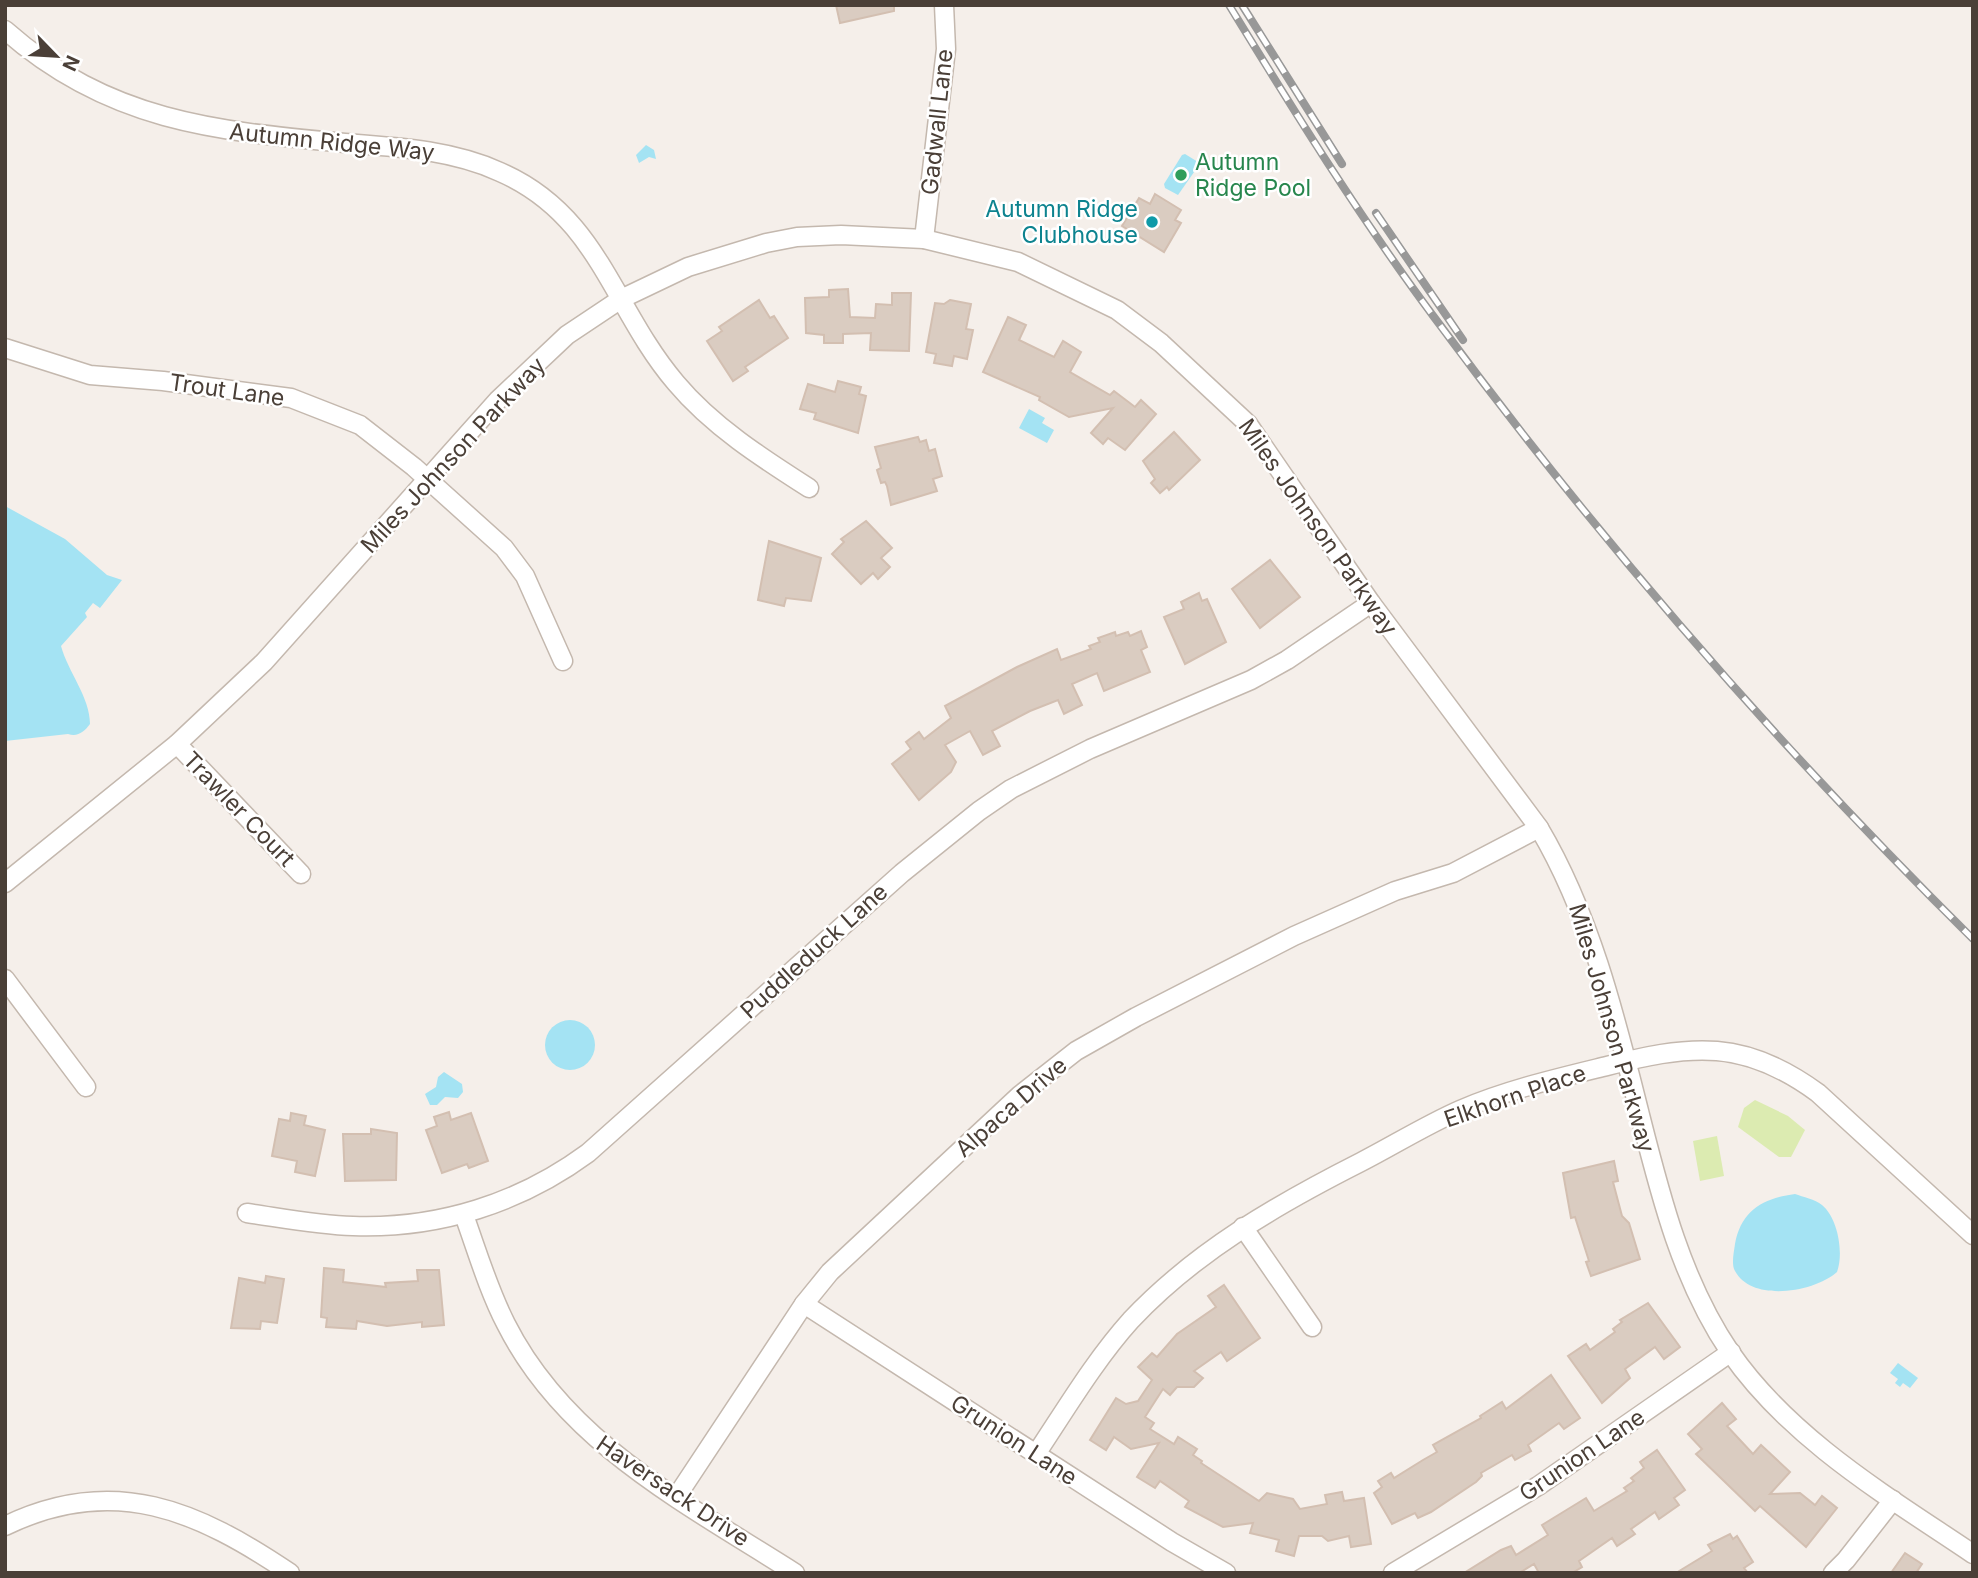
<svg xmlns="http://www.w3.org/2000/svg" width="1978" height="1578" viewBox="0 0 1978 1578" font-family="Inter,sans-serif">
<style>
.green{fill:#dcebb1}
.water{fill:#a4e3f3}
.building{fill:#daccc1;stroke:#d3bfb1;stroke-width:2}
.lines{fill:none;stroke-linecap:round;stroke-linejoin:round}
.minor-casing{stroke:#c4b8ae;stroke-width:21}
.minor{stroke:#fff;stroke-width:18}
.rail-casing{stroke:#989898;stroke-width:8}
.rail{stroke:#fff;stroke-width:5;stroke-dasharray:16;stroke-linecap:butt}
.leisure-dot{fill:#2e9e5b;stroke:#fff;stroke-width:2.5}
.culture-dot{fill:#0f9aa8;stroke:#fff;stroke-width:2.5}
.labels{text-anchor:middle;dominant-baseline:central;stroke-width:5;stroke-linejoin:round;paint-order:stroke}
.street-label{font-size:23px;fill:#4a3f37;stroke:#fff}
.leisure-label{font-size:23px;fill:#27864d;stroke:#fff;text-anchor:start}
.culture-label{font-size:23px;fill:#0d838f;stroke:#fff;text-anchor:end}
</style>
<rect width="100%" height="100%" fill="#f5efea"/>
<!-- green -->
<g class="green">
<polygon points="1755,1100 1788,1116 1805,1130 1791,1157 1779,1157 1738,1127 1744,1108"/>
<polygon points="1717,1136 1724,1176 1700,1181 1693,1141"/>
</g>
<!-- water -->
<g class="water">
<polygon points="646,145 654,150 656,159 649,157 639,163 636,155"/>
<polygon points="1185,154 1198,162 1199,165 1178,195 1165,188 1164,184 1182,155"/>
<polygon points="1029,409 1045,418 1042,423 1054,430 1047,443 1019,428"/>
<path d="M5,506L65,539L107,575L122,580L100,608L93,603L85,613L87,617L61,646C68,672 90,697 90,724C84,732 78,737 68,734L5,741Z"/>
<circle cx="570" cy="1045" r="25"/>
<polygon points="444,1072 462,1084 463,1092 458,1098 445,1097 437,1105 430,1105 425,1094 436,1087 438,1077"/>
<path d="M1795,1194C1803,1197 1815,1199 1822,1205C1838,1218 1844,1253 1837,1272C1815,1292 1752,1303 1735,1271C1731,1264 1734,1252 1735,1244C1741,1211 1763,1198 1795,1194Z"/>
<polygon points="1898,1363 1918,1378 1910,1388 1903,1383 1900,1387 1895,1383 1898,1379 1890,1373"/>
</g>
<!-- building -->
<g class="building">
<polygon points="836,5 894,5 894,11 840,23"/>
<polygon points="1155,194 1181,210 1175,220 1181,223 1164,252 1122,226 1139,198 1150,204"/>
<polygon points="848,289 850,317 875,318 876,304 892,305 892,293 911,293 909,351 870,350 871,333 843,334 843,343 824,343 824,335 806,333 805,298 829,297 829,290"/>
<polygon points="759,300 770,318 774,316 788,338 745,367 748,371 733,381 707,341 722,331 719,327"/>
<polygon points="950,300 971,304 966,329 973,330 967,359 954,356 952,366 934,363 936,354 926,352 935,303 944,304"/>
<polygon points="1008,317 1026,325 1019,340 1054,357 1063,341 1081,352 1070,372 1110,395 1114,391 1135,407 1141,400 1156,414 1125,450 1108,438 1103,444 1091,433 1113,408 1069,417 1039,400 1040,397 983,372"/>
<polygon points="838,381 861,387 859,394 866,396 858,433 814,419 816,413 800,409 808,384 835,392"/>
<polygon points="1174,432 1200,460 1169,490 1167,487 1160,493 1151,483 1155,479 1143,461"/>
<polygon points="918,437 920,442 926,440 929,451 935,449 942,476 933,479 937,491 891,505 887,486 885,482 881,483 877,470 881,468 875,447"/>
<polygon points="866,521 892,548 881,558 890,567 878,579 873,573 861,584 832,554 844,542 841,539"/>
<polygon points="769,541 821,558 811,601 786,598 784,606 758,600"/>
<polygon points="1270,560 1300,597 1260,628 1232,589"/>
<polygon points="1199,593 1202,601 1207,599 1226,642 1185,664 1164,617 1184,609 1181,602"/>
<polygon points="1141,631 1147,647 1141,650 1150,672 1104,691 1097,673 1072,684 1082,705 1064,714 1058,700 1030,711 992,731 1000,746 983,755 970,731 945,745 956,762 951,772 919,800 892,764 911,749 906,742 919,732 924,739 951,718 945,706 1017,667 1057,649 1061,660 1091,649 1089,646 1100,642 1098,638 1115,632 1116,636 1128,632 1130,636"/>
<polygon points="449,1112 451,1120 471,1113 488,1161 469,1168 467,1164 442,1173 426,1130 437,1126 434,1117"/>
<polygon points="291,1113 306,1116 304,1125 325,1130 315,1176 295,1172 297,1161 272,1156 279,1119 290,1121"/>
<polygon points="371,1129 397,1133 396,1180 345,1181 343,1134 371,1134"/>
<polygon points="1614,1161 1618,1181 1613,1182 1622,1216 1629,1223 1640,1259 1591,1276 1586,1262 1589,1261 1575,1217 1571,1218 1563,1173"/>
<polygon points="324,1268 344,1270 343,1282 386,1287 385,1283 418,1281 417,1270 439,1270 444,1325 422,1327 422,1322 387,1326 357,1321 356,1329 326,1327 327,1318 321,1317"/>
<polygon points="266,1276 284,1279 277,1323 261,1321 260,1329 231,1328 239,1278 265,1283"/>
<polygon points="1224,1285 1260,1338 1227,1361 1221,1352 1194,1371 1203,1378 1194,1387 1177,1387 1170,1395 1163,1389 1145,1417 1154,1423 1150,1429 1174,1444 1178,1437 1197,1449 1193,1455 1202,1461 1201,1463 1259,1501 1267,1493 1293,1499 1300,1509 1327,1504 1325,1495 1342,1492 1344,1501 1364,1498 1371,1544 1351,1547 1349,1536 1328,1541 1322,1536 1299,1536 1294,1556 1276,1551 1279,1540 1250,1533 1253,1523 1223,1527 1185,1507 1189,1501 1160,1481 1155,1488 1137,1477 1159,1443 1131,1449 1114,1437 1106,1450 1090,1440 1116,1398 1126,1404 1138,1401 1152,1380 1138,1367 1152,1353 1157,1357 1177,1334 1216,1307 1208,1296"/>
<polygon points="1648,1303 1680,1347 1664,1359 1655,1347 1625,1369 1630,1378 1602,1403 1568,1356 1586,1344 1590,1350 1615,1332 1613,1329 1622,1322 1620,1320"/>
<polygon points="1551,1375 1580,1418 1564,1429 1559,1423 1528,1445 1531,1451 1515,1460 1512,1455 1481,1473 1482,1476 1476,1482 1431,1512 1418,1518 1415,1513 1392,1524 1374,1493 1382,1487 1378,1481 1391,1473 1394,1478 1423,1460 1437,1452 1433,1445 1481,1418 1480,1416 1502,1402 1506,1409"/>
<polygon points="1722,1403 1736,1419 1727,1426 1753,1454 1761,1445 1790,1472 1770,1494 1800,1493 1815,1505 1822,1496 1837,1508 1806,1547 1760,1506 1755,1511 1696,1454 1702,1449 1688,1434"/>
<polygon points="1657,1450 1685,1490 1674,1498 1679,1505 1659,1519 1655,1512 1631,1529 1635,1534 1617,1546 1612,1538 1579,1561 1582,1567 1572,1573 1539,1573 1534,1564 1519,1573 1464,1573 1501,1550 1511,1546 1516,1555 1548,1535 1542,1525 1586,1498 1594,1511 1627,1491 1624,1488 1634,1481 1631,1478 1644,1468 1640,1462"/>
<polygon points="1730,1534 1733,1539 1737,1536 1753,1562 1744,1568 1748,1573 1676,1573 1712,1551 1708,1545"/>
<polygon points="1905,1553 1922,1564 1916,1573 1891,1573"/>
</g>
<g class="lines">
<!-- minor casing -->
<g class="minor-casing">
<g id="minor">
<path d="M5,30C108,121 214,131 345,143C397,147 452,150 500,172C599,215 612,308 676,383C712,426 762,458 809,488"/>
<polyline points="924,239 946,49 944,5"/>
<polyline points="5,348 90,375 163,381 291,398 360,425 414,467 504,548 525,576 563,661"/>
<polyline points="177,744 301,874"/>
<path d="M5,883L177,744L264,662L498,400L567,335L621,299L688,267L766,243L797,237L841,235L924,239L1018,262L1117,310L1161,343L1248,424L1371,603L1539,828C1590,914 1615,1015 1639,1111C1660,1194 1681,1280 1730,1352C1790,1439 1887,1496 1973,1554"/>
<polyline points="5,979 86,1087"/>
<path d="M247,1213C282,1218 318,1225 353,1226C439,1229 520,1203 588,1153L902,873L979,811L1011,789L1090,749L1251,680L1287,660L1371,603"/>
<path d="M464,1215C477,1251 488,1289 506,1324C566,1443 687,1504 795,1573"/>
<polyline points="1243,1227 1312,1327"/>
<polyline points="804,1304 1172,1542 1226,1573"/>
<path d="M1036,1454C1066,1409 1095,1360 1131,1320C1196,1251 1278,1204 1361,1162C1394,1145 1426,1125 1460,1110C1506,1090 1558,1078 1607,1066C1642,1057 1680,1048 1717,1051C1755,1054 1788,1071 1818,1093L1973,1235"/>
<polyline points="677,1496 804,1304 830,1272 1020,1095 1076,1051 1136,1017 1294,936 1395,891 1453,873 1539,828"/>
<path d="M5,1526C114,1473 198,1511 290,1573"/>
<polyline points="1393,1573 1538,1486 1731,1352"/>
<polyline points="1833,1573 1846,1560 1893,1500"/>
</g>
</g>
<!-- minor -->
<use href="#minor" class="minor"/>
<!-- rail casing -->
<g class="rail-casing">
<g id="rail">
<path d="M1229,5C1294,111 1360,218 1434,317C1597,538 1778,746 1973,939"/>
<polyline points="1242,5 1342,164"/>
<polyline points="1376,213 1463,340"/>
</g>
</g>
<!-- rail -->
<use href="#rail" class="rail"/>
</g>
<!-- markers -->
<circle class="leisure-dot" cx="1181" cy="175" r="7"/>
<circle class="culture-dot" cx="1152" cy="222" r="7"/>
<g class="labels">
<!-- street labels -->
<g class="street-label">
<text transform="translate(937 122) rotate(-84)">Gadwall Lane</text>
<text transform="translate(332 142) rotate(6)">Autumn Ridge Way</text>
<text transform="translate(227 390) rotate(8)">Trout Lane</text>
<text transform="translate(453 455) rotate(-47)">Miles Johnson Parkway</text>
<text transform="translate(1318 527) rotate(55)">Miles Johnson Parkway</text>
<text transform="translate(239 809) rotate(46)">Trawler Court</text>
<text transform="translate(814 951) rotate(-42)">Puddleduck Lane</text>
<text transform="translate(1612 1028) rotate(74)">Miles Johnson Parkway</text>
<text transform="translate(1515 1096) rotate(-19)">Elkhorn Place</text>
<text transform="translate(1011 1107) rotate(-41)">Alpaca Drive</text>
<text transform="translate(1014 1440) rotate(33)">Grunion Lane</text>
<text transform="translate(1582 1455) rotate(-34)">Grunion Lane</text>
<text transform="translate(673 1491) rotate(34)">Haversack Drive</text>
</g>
<!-- leisure labels -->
<g class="leisure-label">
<text x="1195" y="162">Autumn<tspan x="1195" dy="26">Ridge Pool</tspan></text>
</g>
<!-- culture labels -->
<g class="culture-label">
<text x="1138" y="209">Autumn Ridge<tspan x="1138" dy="26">Clubhouse</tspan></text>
</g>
</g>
<!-- border -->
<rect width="1978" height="1578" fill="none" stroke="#4a3f37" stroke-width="14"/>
<!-- north arrow -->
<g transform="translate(56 56) rotate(115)" stroke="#ffffff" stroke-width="5" paint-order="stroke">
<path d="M0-5L12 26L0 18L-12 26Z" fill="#4a3f37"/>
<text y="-10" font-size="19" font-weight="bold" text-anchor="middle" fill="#4a3f37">N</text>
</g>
</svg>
